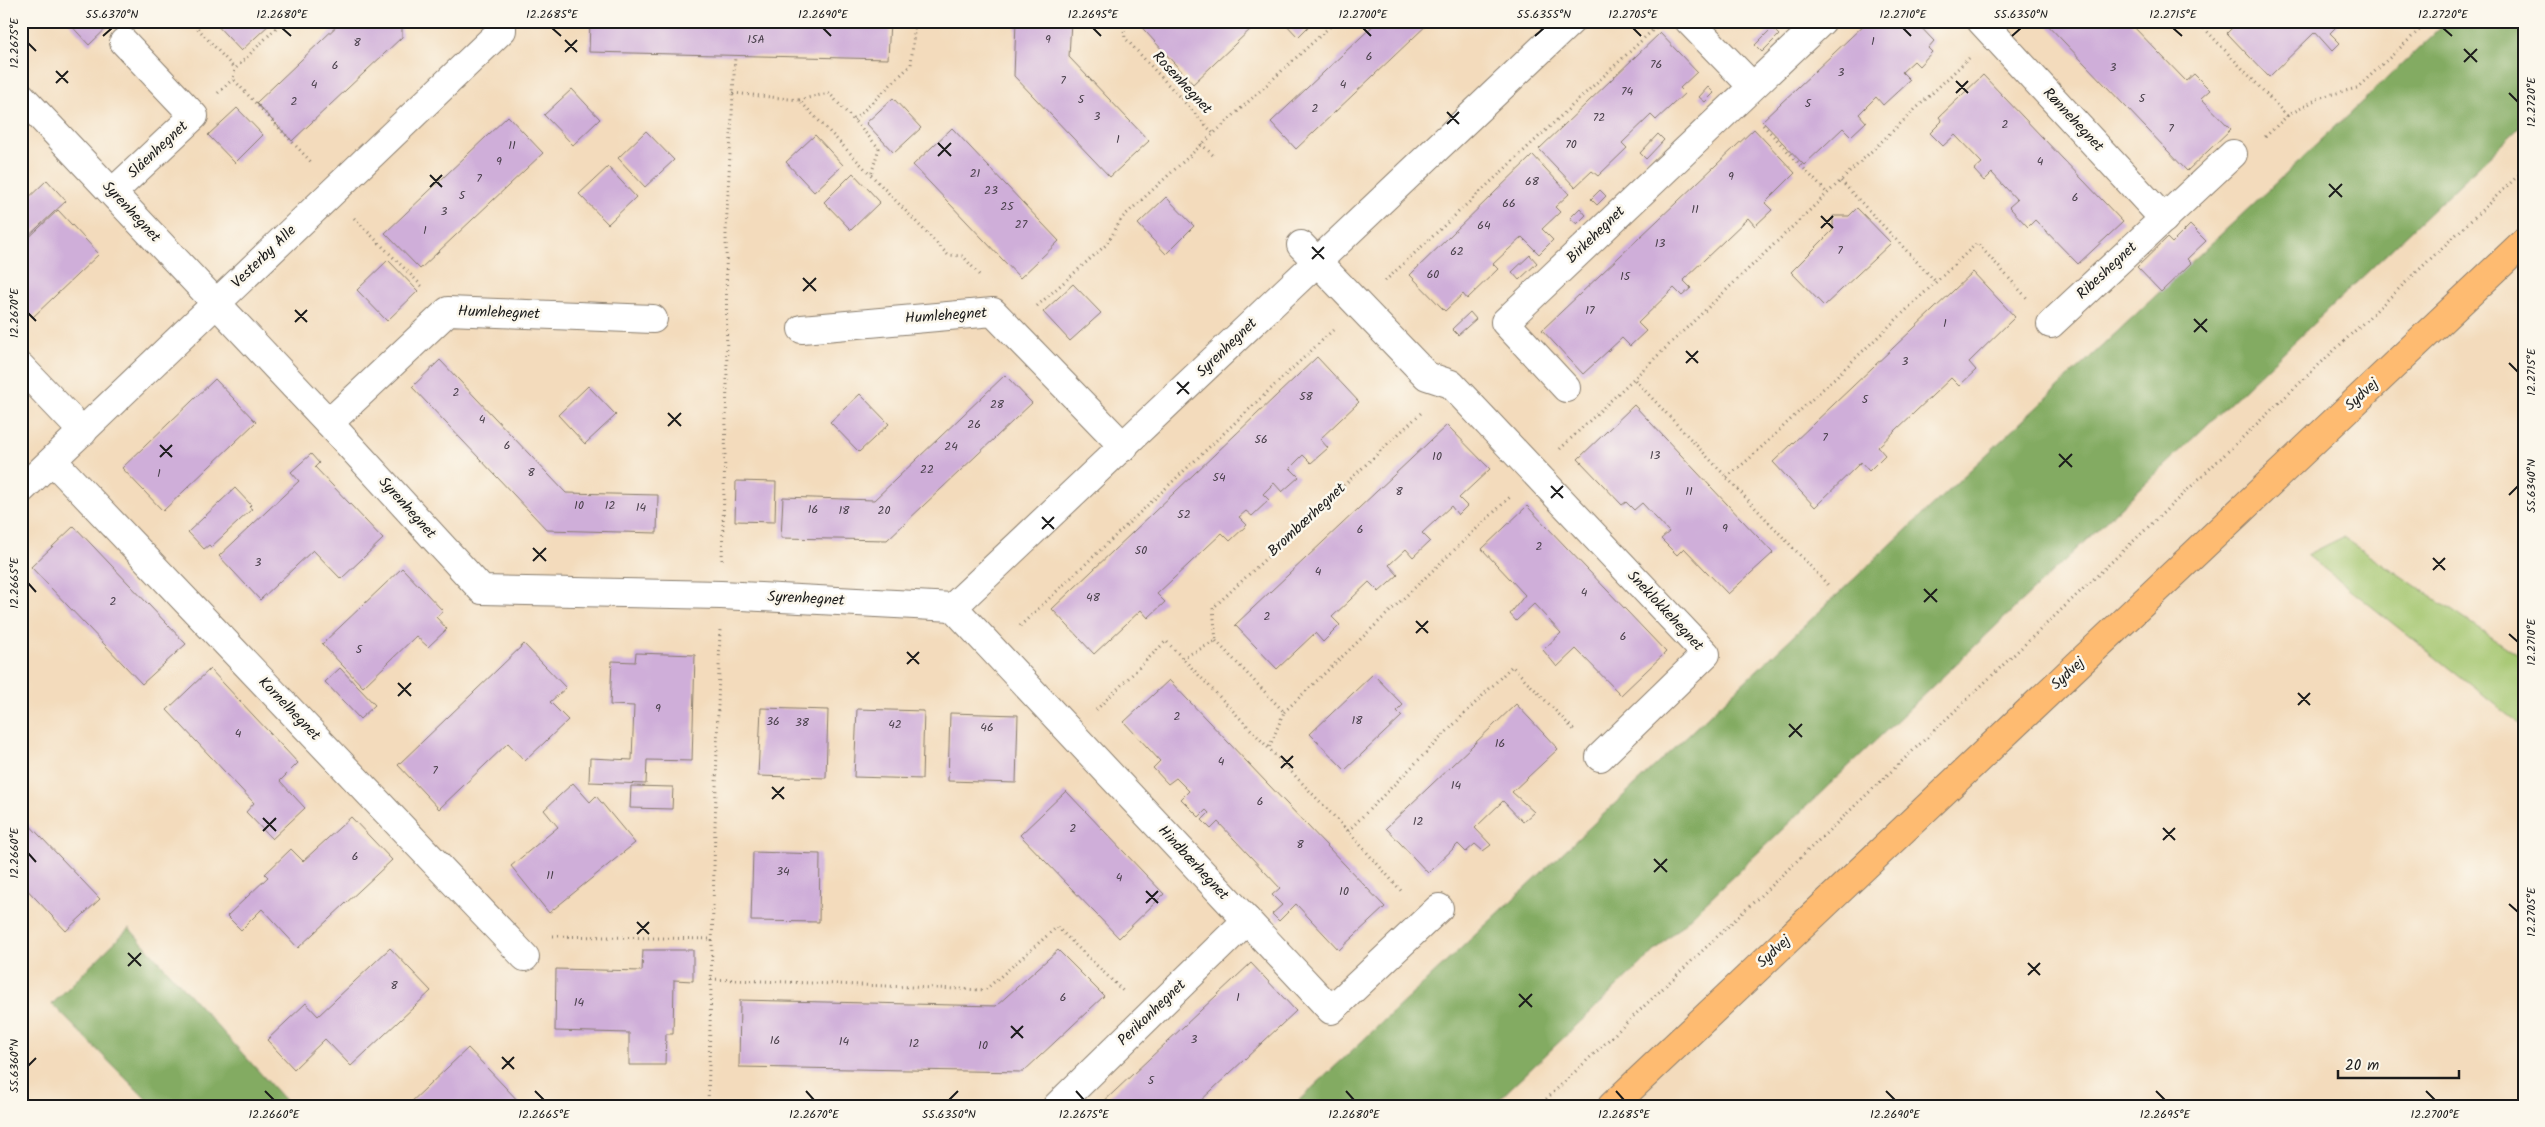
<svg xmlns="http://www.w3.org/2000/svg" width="2545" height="1127" viewBox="0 0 2545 1127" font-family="Kalam,sans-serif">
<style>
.green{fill:#a4c66f;stroke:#607146}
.forest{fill:#83ab62;stroke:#50643f}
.building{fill:#cfaed9}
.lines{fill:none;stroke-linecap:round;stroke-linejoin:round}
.minor-casing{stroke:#887c6c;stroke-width:30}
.major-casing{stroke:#887c6c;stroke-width:30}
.path{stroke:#887c6c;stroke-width:3;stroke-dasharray:1 4;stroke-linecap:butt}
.minor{stroke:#fff;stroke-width:28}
.major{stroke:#febb71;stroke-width:28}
.ticks{fill:none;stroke:#1c1c1c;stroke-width:2}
.labels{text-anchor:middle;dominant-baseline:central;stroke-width:5;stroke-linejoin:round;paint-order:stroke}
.number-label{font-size:12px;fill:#49404b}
.street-label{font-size:15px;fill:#1c1c1c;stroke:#fbf7ec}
.neatline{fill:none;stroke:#1c1c1c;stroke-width:2}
.ticks-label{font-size:12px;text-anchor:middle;fill:#1c1c1c}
</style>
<rect width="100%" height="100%" fill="#fbf7ec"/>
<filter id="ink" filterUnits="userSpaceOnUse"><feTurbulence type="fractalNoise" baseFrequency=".02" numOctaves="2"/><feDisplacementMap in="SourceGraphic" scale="10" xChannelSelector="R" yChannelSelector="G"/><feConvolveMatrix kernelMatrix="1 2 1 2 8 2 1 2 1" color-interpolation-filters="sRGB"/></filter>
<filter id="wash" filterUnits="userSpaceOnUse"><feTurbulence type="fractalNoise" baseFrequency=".0096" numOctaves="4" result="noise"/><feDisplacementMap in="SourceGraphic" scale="20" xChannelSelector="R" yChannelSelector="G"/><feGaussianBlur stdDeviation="1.12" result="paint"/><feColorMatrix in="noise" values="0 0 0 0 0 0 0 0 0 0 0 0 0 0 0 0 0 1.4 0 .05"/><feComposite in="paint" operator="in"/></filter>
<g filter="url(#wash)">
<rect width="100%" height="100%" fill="#f3dbbc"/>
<!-- green -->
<polygon class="green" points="2343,537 2524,659 2524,728 2307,555"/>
<!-- forest -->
<g class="forest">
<polygon points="2448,21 2524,21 2524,123 1492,1106 1293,1106"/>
<polygon points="129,928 290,1106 153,1106 52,1004"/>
</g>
<g id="blocks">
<!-- building -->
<g class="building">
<polygon points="67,21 114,21 89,45"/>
<polygon points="213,21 269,21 271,23 241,51"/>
<polygon points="342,21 402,21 402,37 292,141 256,103"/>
<polygon points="590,21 890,21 888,59 589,52"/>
<polygon points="1016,21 1071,21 1069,57 1149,141 1110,177 1014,76"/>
<polygon points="1136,21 1251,21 1255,25 1193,84"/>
<polygon points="1283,21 1314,21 1298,37"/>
<polygon points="1378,21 1431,21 1296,149 1271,122"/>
<polygon points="1868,21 1915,21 1934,41 1928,48 1932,52 1919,66 1914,61 1902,72 1910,80 1883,105 1876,97 1859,114 1866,122 1851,136 1843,128 1804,165 1762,121"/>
<polygon points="2044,21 2134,21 2131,24 2186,81 2194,74 2210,90 2201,98 2231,129 2187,171"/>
<polygon points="2239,21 2336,21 2339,24 2330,33 2340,43 2332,51 2315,32 2269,77 2227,33"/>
<polygon points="1772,28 1779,35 1762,52 1755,45"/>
<polygon points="1660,33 1697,72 1680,88 1685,93 1656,120 1651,115 1622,143 1627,148 1598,176 1592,171 1575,187 1539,149"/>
<polygon points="1983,75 2123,222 2078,264 2035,220 2028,227 2009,207 2017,200 1992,173 1984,181 1974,170 1982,163 1955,135 1943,146 1930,133 1942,121 1939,117"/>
<polygon points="1708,87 1714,93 1705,102 1699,97"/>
<polygon points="572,89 600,119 573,145 544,115"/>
<polygon points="893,98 921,128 894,153 866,123"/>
<polygon points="237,108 263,135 235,163 208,135"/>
<polygon points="508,116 543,153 420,269 385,233"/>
<polygon points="952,128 1059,241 1020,278 913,165"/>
<polygon points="1754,129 1795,173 1765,203 1772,210 1755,226 1748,218 1683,280 1691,288 1682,296 1674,288 1638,323 1646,331 1630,346 1622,338 1583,374 1542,330"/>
<polygon points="646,131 674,160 645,187 618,158"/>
<polygon points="1658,134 1664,140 1646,159 1640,153"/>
<polygon points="815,135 843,165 814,192 786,162"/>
<polygon points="1533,155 1569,194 1555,207 1560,212 1542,229 1553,240 1539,254 1522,237 1493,264 1498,269 1467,299 1463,294 1445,311 1410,275"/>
<polygon points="608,167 636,197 608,224 579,194"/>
<polygon points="853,173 880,202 851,230 824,202"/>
<polygon points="47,180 66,201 24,240 21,237 21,205"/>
<polygon points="1600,190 1606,196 1597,205 1591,199"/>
<polygon points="1166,197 1194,226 1166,254 1138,224"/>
<polygon points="1580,208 1586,215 1577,224 1570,218"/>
<polygon points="1857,208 1891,243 1824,306 1791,272 1833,230 1833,216 1849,216"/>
<polygon points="58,210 99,254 33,317 21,305 21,245"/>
<polygon points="2190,225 2206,241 2187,259 2191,263 2161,292 2137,267 2167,238 2172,243"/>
<polygon points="1530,255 1537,263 1519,280 1512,272"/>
<polygon points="388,260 418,291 387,321 357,290"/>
<polygon points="1973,272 2015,317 1969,362 1976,370 1959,386 1951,378 1878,447 1885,455 1869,471 1861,462 1815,507 1773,462"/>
<polygon points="1073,284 1101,313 1070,341 1043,312"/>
<polygon points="1470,312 1476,319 1458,335 1452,329"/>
<polygon points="1317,357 1359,402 1320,439 1328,448 1311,463 1303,455 1290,468 1299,477 1282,492 1274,483 1263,494 1269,500 1252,516 1246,511 1239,517 1247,525 1230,541 1222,533 1157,594 1165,602 1148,618 1141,610 1094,654 1052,609"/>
<polygon points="440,360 566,493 658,495 657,533 547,530 412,387"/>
<polygon points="1005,375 1032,403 887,540 781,538 783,497 874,500"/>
<polygon points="215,379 256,422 163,511 122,468"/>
<polygon points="588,386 616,415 585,444 558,415"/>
<polygon points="860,394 889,424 859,452 830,422"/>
<polygon points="1634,405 1773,553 1728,594 1684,548 1677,555 1661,539 1669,532 1642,503 1634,510 1626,502 1622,505 1578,459"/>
<polygon points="1447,425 1490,469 1459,498 1467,506 1458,515 1451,506 1422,533 1430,541 1413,557 1406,549 1389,565 1398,575 1379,592 1369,582 1332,617 1340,625 1323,642 1315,633 1277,669 1235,625"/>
<polygon points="311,454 319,463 315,467 383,539 341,579 313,550 260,600 219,556 299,481 291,472"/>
<polygon points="736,481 776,482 775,522 735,521"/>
<polygon points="235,488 251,505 249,507 252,509 211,547 209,545 204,549 188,532"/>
<polygon points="1527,506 1666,652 1621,695 1576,649 1557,667 1543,650 1561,633 1534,604 1516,621 1510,614 1525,595 1482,549"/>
<polygon points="74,526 186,644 142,684 31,567"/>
<polygon points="402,568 443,611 436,617 447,629 428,647 416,636 363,687 322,644"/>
<polygon points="524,644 566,688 550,702 568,720 525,761 508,743 439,809 398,765"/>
<polygon points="636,653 695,655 692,761 647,760 646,784 589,782 590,758 632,760 634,706 610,705 612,661 635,662"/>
<polygon points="340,668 375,705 360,719 325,682"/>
<polygon points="210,669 298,763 280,781 305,808 272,839 246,812 254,803 167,710"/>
<polygon points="1373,674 1403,705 1397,711 1402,716 1345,770 1310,734"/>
<polygon points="1169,680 1385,907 1339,950 1296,904 1279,921 1272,914 1282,905 1272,895 1280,888 1218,822 1211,829 1202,820 1209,813 1206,810 1199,817 1181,799 1189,791 1176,778 1168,784 1153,768 1160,761 1124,722"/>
<polygon points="1516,704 1558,749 1512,792 1534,812 1523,822 1503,801 1475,828 1491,845 1483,851 1475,844 1466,852 1458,844 1428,873 1386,828"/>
<polygon points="761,708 828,710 826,778 758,776"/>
<polygon points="857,709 924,711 922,779 854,777"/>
<polygon points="950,713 1018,715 1016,783 948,781"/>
<polygon points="573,783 590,802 596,796 635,843 549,913 511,866 558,827 544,810"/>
<polygon points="631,786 673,787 672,809 630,808"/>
<polygon points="1066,791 1164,894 1119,938 1020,835"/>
<polygon points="21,816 100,899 66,931 21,883"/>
<polygon points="351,817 392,860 298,948 262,909 241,930 227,916 268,877 265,874 291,849 303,861"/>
<polygon points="753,852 820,854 819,922 751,921"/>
<polygon points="390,948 431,991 351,1066 325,1039 294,1069 267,1040 306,1003 318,1016"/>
<polygon points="643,950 693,950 693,981 674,980 673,1034 666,1034 665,1065 629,1065 629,1033 555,1031 556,969 642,971"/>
<polygon points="1058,950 1104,996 1023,1072 739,1067 740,1000 996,1006"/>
<polygon points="1251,963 1296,1011 1195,1106 1099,1106"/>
<polygon points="468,1048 523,1106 407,1106"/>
</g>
</g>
</g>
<g filter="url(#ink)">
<use href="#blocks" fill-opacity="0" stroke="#887c6c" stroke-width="1"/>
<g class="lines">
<!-- minor casing -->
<g class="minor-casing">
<g id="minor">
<polyline points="1689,21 1752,86"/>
<polyline points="1981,21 2164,219"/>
<polyline points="21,96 329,423 482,590 721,595 953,607 1571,21"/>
<polyline points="113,192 194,116 124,42"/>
<polyline points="1301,245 1427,376 1451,384 1706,654 1600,757"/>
<polyline points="2051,324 2233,154"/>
<polyline points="802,329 993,312 1124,447"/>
<polyline points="21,367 83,432"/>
<polyline points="1566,388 1505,322 1822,21"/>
<polyline points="329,423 448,311 653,319"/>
<polyline points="53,461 525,957"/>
<polyline points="21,490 502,30 502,21"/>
<polyline points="953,607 1331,1010 1439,908"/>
<polyline points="1057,1106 1247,920"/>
</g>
</g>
<!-- major casing -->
<g class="major-casing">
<polyline id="major" points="1612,1106 2524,242"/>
</g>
<!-- path -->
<g class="path">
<polyline points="191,21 235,69"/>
<polyline points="283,21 235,69 233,79 313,164"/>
<polyline points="1123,21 1125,38 1213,133"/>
<polyline points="2211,21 2204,28 2287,116 2263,139"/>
<polyline points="218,93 233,79"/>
<polyline points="733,93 799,100 948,255 963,256 981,277"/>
<polyline points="799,100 829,93 879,148 871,175"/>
<polyline points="2287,116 2321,97 2357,88 2429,21"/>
<polyline points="854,120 911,65 915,21"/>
<polyline points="1763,125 1828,194"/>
<polyline points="1201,144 1215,157"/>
<polyline points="1841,181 1936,282"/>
<polyline points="354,218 422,286"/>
<polyline points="1385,281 1656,27"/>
<polyline points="1037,306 1107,244 1122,218 1336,21"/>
<polyline points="1635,380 1828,585"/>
<polyline points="1560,449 1969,58"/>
<polyline points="1727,477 1749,459 1977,243 2027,298"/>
<polyline points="722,560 727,384 726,232 735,56"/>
<polyline points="1020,626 1333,330"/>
<polyline points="1216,641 1284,712 1269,748"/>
<polyline points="1182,658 1216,641 1213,608 1422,412"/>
<polyline points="1096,710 1166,641 1348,831 1403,893"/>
<polyline points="1284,712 1510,497"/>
<polyline points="1348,831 1512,666 1575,731"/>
<polyline points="553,936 712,939"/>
<polyline points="711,979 985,990 1057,927 1123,991"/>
<polyline points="708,1106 720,629"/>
<polyline points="1539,1106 2524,170"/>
</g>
<!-- minor -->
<use href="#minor" class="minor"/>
<!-- major -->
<use href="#major" class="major"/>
</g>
</g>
<!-- ticks -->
<path class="ticks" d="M282,28L291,36M552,28L561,36M823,28L831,36M1093,28L1101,36M1363,28L1371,36M1633,28L1641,36M1903,28L1911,36M2173,28L2182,36M2443,28L2452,36M103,36L112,28M1535,36L1544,28M2012,36L2021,28M565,40L577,52M28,43L36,51M2464,49L2477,62M565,52L577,40M2464,62L2477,49M56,71L68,83M1956,81L1968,93M56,83L68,71M1956,93L1968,81M2509,93L2518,102M1447,112L1459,124M1447,124L1459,112M938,143L951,156M938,156L951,143M430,175L442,187M2329,184L2342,197M430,187L442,175M2329,197L2342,184M1821,216L1833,228M1821,228L1833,216M1312,247L1324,259M1312,259L1324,247M803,278L816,291M803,291L816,278M295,310L307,322M28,313L36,321M2194,319L2207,332M295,322L307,310M2194,332L2207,319M1686,351L1698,363M1686,363L1698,351M2509,363L2518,372M1177,382L1189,394M1177,394L1189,382M668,413L681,426M668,426L681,413M160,445L172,457M2059,454L2072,467M160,457L172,445M2059,467L2072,454M1551,486L1563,498M2509,495L2518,486M1551,498L1563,486M1042,517L1054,529M1042,529L1054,517M533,548L546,561M2433,558L2445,570M533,561L546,548M2433,570L2445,558M28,583L36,592M1924,589L1937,602M1924,602L1937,589M1416,621L1428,633M1416,633L1428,621M2509,634L2518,642M907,652L919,664M907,664L919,652M398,683L411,696M2298,693L2310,705M398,696L411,683M2298,705L2310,693M1789,724L1802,737M1789,737L1802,724M1281,756L1293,768M1281,768L1293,756M772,787L784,799M772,799L784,787M263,818L276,831M2163,828L2175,840M263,831L276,818M2163,840L2175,828M28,853L36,862M1654,859L1667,872M1654,872L1667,859M1146,891L1158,903M1146,903L1158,891M2509,904L2518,912M637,922L649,934M637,934L649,922M128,953L141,966M2028,963L2040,975M128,966L141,953M2028,975L2040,963M1519,994L1532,1007M1519,1007L1532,994M1011,1026L1023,1038M1011,1038L1023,1026M502,1057L514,1069M28,1066L36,1058M502,1069L514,1057M265,1091L274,1100M535,1091L544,1100M806,1091L814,1100M1076,1091L1084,1100M1346,1091L1354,1100M1616,1091L1624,1100M1886,1091L1895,1100M2156,1091L2165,1100M2426,1091L2435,1100M949,1100L958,1091"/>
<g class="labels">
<!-- number labels -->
<g class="number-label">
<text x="756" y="39">15A</text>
<text x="1048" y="39">9</text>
<text x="1873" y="41">1</text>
<text x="357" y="42">8</text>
<text x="1369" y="56">6</text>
<text x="1656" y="64">76</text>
<text x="335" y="65">6</text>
<text x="2113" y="67">3</text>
<text x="1841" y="72">3</text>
<text x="1063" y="80">7</text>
<text x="314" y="84">4</text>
<text x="1343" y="84">4</text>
<text x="1627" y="91">74</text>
<text x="2142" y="98">5</text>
<text x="1081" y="99">5</text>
<text x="294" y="101">2</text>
<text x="1808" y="103">5</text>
<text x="1315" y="108">2</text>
<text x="1097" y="116">3</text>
<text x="1599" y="117">72</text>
<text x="2005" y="124">2</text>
<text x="2171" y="128">7</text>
<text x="1118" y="139">1</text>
<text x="1571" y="144">70</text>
<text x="512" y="145">11</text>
<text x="499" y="161">9</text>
<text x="2040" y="161">4</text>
<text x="975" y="173">21</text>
<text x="1731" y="176">9</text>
<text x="479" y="178">7</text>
<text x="1532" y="181">68</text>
<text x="991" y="190">23</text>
<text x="462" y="195">5</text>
<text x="2075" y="197">6</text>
<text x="1509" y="203">66</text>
<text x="1007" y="206">25</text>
<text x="1695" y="209">11</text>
<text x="444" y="211">3</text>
<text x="1021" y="224">27</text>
<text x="1484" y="225">64</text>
<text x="425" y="230">1</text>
<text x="1660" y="243">13</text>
<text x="1840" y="250">7</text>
<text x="1457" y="251">62</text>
<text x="1433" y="274">60</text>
<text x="1625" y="276">15</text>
<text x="1590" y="310">17</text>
<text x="1945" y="323">1</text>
<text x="1905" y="361">3</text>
<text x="456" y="392">2</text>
<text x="1306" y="396">58</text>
<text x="1865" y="399">5</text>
<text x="997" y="404">28</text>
<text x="482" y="419">4</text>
<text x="974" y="424">26</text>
<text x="1825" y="437">7</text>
<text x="1261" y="439">56</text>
<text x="507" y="445">6</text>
<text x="951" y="446">24</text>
<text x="1655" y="455">13</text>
<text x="1437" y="456">10</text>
<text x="927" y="469">22</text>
<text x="531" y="472">8</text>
<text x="159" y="473">1</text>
<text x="1219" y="477">54</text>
<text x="1399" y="491">8</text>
<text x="1689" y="491">11</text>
<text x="579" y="505">10</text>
<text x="610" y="505">12</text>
<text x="641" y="507">14</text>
<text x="813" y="509">16</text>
<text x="844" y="510">18</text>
<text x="884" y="510">20</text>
<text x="1184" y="514">52</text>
<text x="1725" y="528">9</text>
<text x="1360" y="529">6</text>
<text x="1539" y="546">2</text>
<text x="1141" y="550">50</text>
<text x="258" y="562">3</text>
<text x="1318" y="571">4</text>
<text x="1584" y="592">4</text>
<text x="1093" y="597">48</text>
<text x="113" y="601">2</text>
<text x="1267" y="616">2</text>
<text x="1623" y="636">6</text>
<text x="359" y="649">5</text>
<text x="658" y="708">9</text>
<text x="1177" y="716">2</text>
<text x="1357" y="720">18</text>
<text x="773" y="721">36</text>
<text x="802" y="722">38</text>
<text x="895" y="724">42</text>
<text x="987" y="727">46</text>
<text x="238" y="733">4</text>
<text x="1500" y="743">16</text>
<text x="1221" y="761">4</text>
<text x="435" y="770">7</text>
<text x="1456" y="785">14</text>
<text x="1260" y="801">6</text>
<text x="1418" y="821">12</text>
<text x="1073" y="828">2</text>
<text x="1300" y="844">8</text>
<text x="355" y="856">6</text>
<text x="783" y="871">34</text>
<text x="550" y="875">11</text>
<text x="1119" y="877">4</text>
<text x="1344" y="891">10</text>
<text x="394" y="985">8</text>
<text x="1063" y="997">6</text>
<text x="1238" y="997">1</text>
<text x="579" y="1002">14</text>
<text x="1194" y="1039">3</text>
<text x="775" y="1040">16</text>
<text x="844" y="1041">14</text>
<text x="914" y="1043">12</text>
<text x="983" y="1045">10</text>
<text x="1151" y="1080">5</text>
</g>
<!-- street labels -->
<g class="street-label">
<text transform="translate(1182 83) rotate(47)">Rosenhegnet</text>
<text transform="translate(2073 120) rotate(47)">Rønnehegnet</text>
<text transform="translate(158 150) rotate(-43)">Slåenhegnet</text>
<text transform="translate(131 212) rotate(47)">Syrenhegnet</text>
<text transform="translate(1596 235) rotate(-44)">Birkehegnet</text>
<text transform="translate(264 257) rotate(-44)">Vesterby Alle</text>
<text transform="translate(2107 271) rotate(-43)">Ribeshegnet</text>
<text transform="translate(499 313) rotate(2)">Humlehegnet</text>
<text transform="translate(946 316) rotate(-4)">Humlehegnet</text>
<text transform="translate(1227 348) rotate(-44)">Syrenhegnet</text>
<text transform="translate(2362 395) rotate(-43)">Sydvej</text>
<text transform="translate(407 508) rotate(48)">Syrenhegnet</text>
<text transform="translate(1307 520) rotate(-43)">Brombærhegnet</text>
<text transform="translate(806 599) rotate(3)">Syrenhegnet</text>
<text transform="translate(1665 611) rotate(47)">Sneklokkehegnet</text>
<text transform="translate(2068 674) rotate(-43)">Sydvej</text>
<text transform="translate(289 709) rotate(46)">Kornelhegnet</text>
<text transform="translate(1193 863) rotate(47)">Hindbærhegnet</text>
<text transform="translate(1774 952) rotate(-43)">Sydvej</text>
<text transform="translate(1152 1013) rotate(-44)">Perikonhegnet</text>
</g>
</g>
<!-- margin -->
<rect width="2545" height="1127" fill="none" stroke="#fbf7ec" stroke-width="55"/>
<!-- scale -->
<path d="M2338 1070v8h121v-8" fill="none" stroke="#1c1c1c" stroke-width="2.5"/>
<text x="2345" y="1070" font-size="15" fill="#1c1c1c" stroke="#fbf7ec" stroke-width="4" paint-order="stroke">20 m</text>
<rect x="28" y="28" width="2490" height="1072" class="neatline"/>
<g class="ticks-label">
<text x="112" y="18">55.6370°N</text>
<text x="282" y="18">12.2680°E</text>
<text x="552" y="18">12.2685°E</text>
<text x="823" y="18">12.2690°E</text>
<text x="1093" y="18">12.2695°E</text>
<text x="1363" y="18">12.2700°E</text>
<text x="1544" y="18">55.6355°N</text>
<text x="1633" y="18">12.2705°E</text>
<text x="1903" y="18">12.2710°E</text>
<text x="2021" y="18">55.6350°N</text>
<text x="2173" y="18">12.2715°E</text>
<text x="2443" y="18">12.2720°E</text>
<text transform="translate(14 43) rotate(-90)" y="4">12.2675°E</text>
<text transform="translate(2531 102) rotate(-90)" y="4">12.2720°E</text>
<text transform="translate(14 313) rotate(-90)" y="4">12.2670°E</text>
<text transform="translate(2531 372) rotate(-90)" y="4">12.2715°E</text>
<text transform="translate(2531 486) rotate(-90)" y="4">55.6340°N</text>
<text transform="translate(14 583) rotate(-90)" y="4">12.2665°E</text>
<text transform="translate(2531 642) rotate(-90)" y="4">12.2710°E</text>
<text transform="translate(14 853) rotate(-90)" y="4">12.2660°E</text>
<text transform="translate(2531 912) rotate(-90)" y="4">12.2705°E</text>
<text transform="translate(14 1066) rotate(-90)" y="4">55.6360°N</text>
<text x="274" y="1118">12.2660°E</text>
<text x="544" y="1118">12.2665°E</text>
<text x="814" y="1118">12.2670°E</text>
<text x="949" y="1118">55.6350°N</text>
<text x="1084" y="1118">12.2675°E</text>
<text x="1354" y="1118">12.2680°E</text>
<text x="1624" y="1118">12.2685°E</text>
<text x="1895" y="1118">12.2690°E</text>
<text x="2165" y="1118">12.2695°E</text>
<text x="2435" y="1118">12.2700°E</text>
</g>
</svg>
